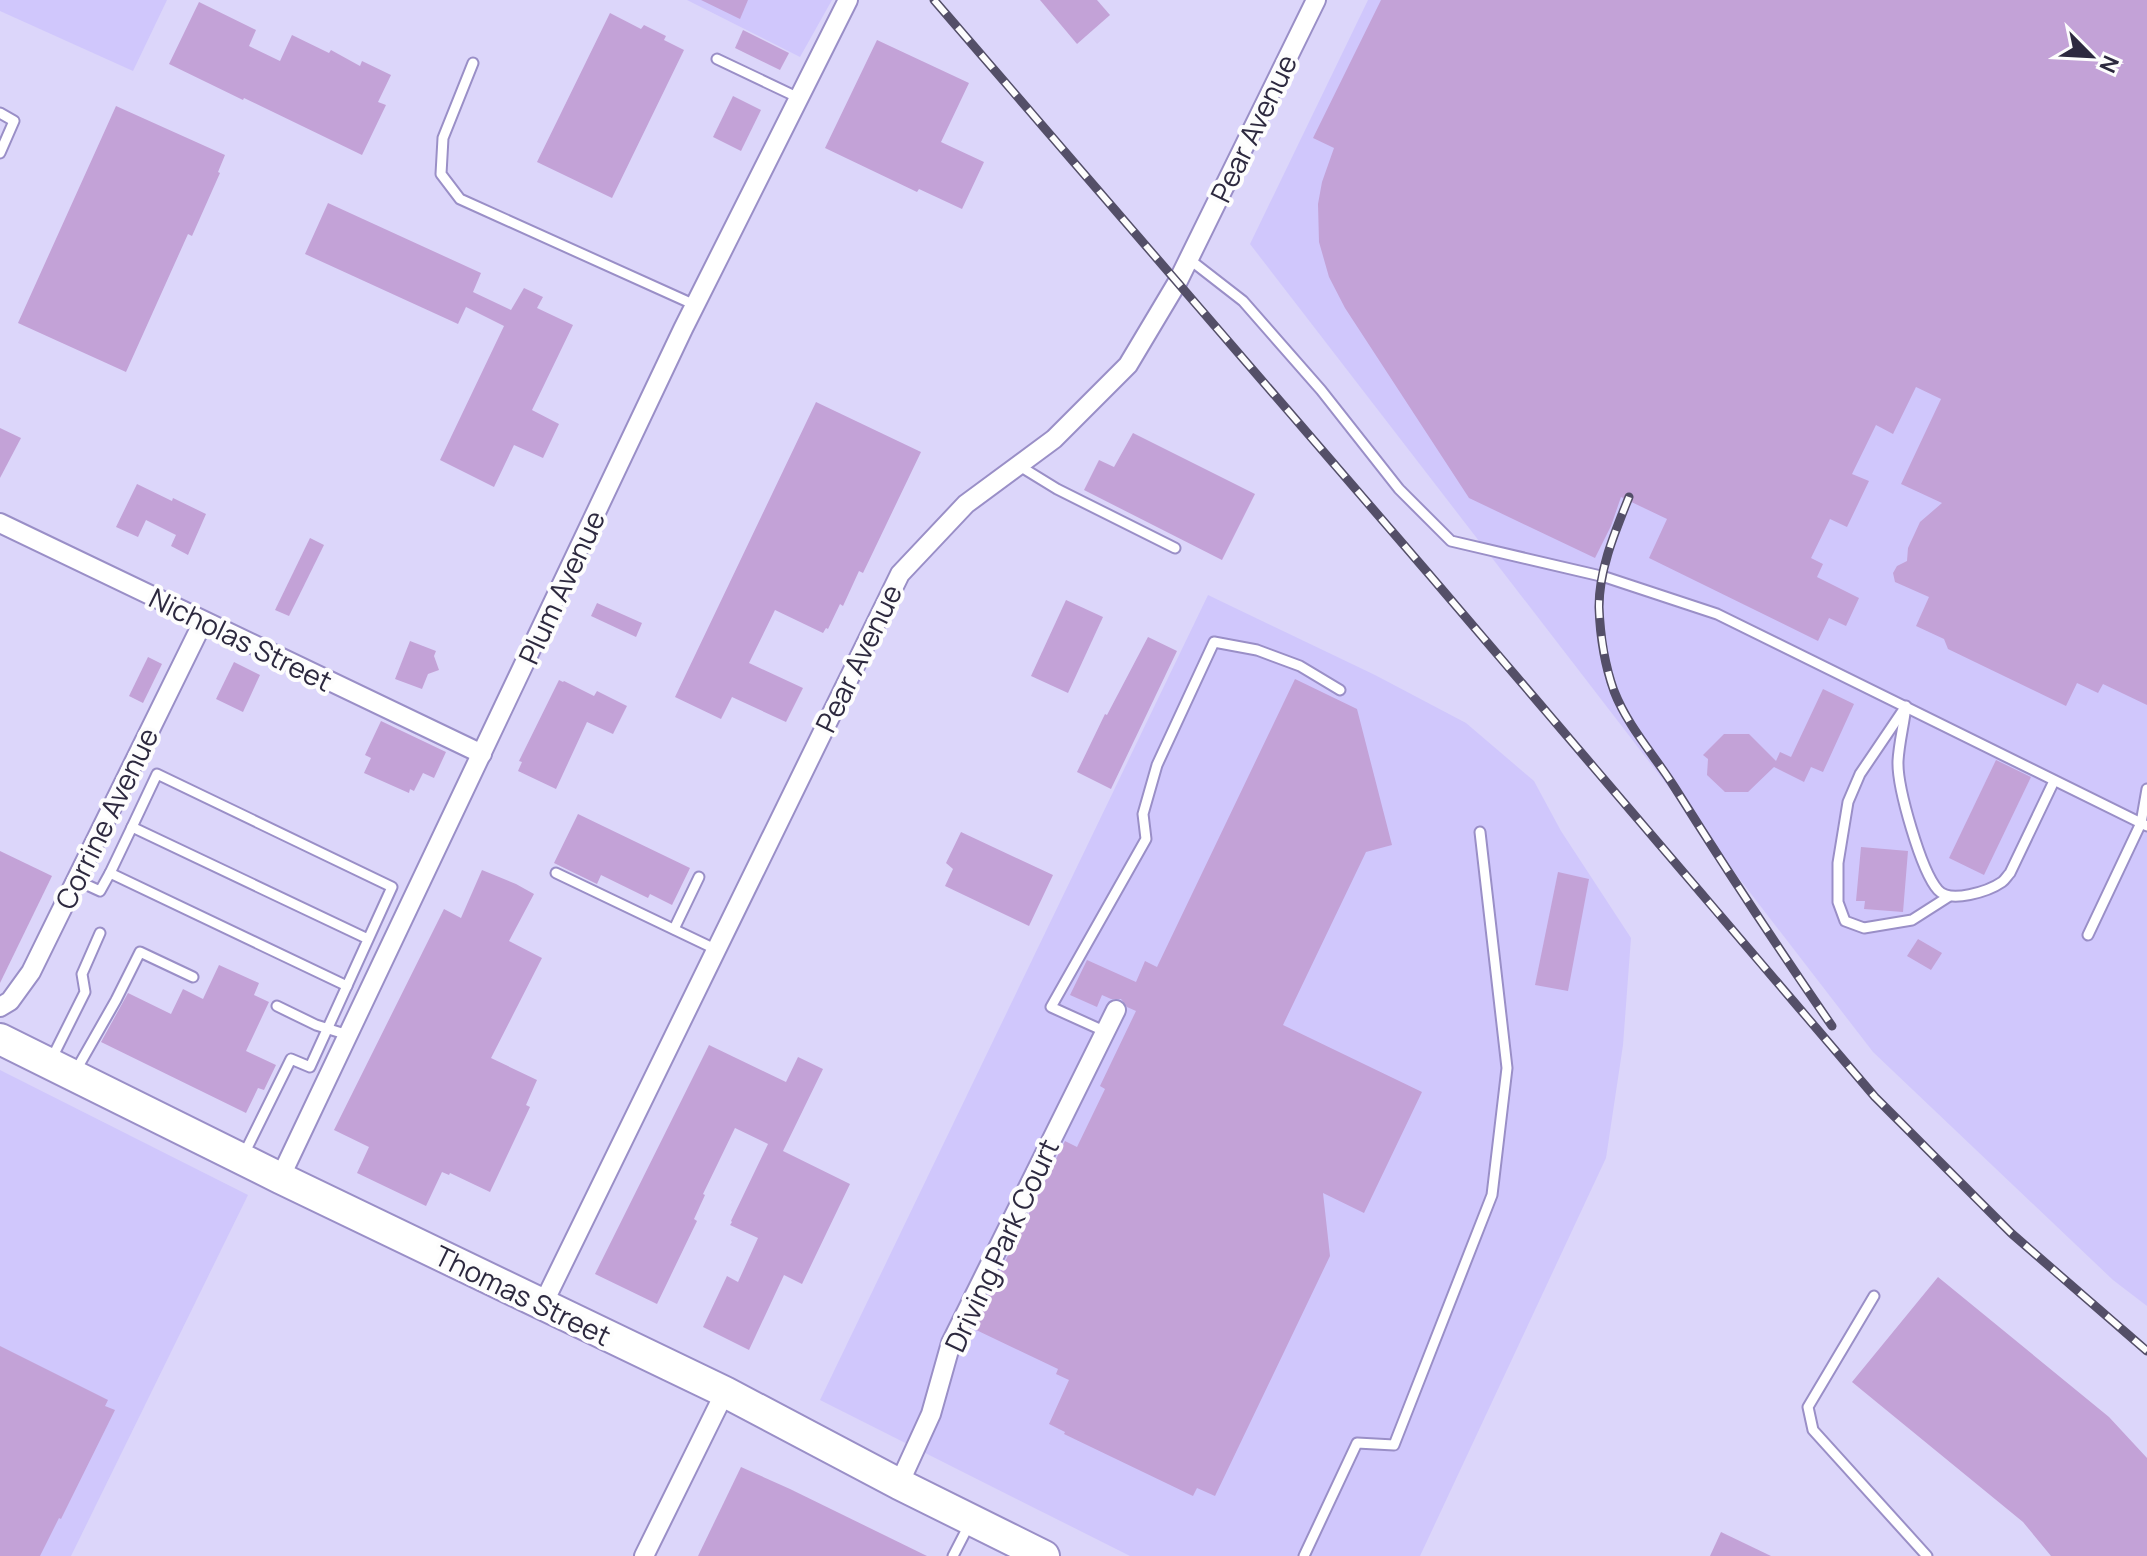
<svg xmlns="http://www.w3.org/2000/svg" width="2147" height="1556" viewBox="0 0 2147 1556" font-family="Manrope,sans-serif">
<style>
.built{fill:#d0c7fc}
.building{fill:#c3a2d7}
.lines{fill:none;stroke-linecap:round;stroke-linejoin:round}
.service-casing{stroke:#9a8fc7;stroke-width:13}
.minor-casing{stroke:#9a8fc7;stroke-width:22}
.primary-casing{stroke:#9a8fc7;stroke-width:34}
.service{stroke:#fff;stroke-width:9}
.minor{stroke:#fff;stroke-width:18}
.primary{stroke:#fff;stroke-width:30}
.rail-casing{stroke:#544f68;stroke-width:9}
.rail{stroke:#fdfdfd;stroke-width:6;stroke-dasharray:18;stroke-linecap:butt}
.labels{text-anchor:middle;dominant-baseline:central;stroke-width:8;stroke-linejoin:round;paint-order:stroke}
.street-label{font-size:28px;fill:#2d293f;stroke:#fdfdfd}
</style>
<rect width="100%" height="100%" fill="#dcd6fa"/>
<!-- built -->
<g class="built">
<polygon points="0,0 167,0 133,71 0,11"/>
<polygon points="687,0 832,0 800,57"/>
<polygon points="1368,0 2147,0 2147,1306 2113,1280 1873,1052 1250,244"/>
<polygon points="1208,595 1375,675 1466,723 1534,781 1561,831 1631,938 1623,1045 1606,1158 1420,1556 1130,1556 820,1400"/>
<polygon points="0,1070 248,1195 71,1556 0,1556"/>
</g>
<!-- building -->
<g class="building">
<polygon points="701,0 748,0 740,19"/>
<polygon points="1040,0 1097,0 1110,15 1077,44"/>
<polygon points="1381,0 2147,0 2147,705 2103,684 2098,693 2077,683 2066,706 1948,649 1944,639 1916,626 1929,597 1895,582 1893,573 1897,566 1907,561 1908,548 1920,522 1942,503 1901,484 1941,399 1916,387 1893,434 1876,425 1852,474 1869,481 1847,527 1830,519 1811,558 1823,564 1817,577 1859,598 1846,626 1829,618 1818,641 1649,558 1667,519 1621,497 1611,526 1595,558 1469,498 1345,308 1329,277 1319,242 1318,204 1322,182 1334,148 1313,138"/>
<polygon points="199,2 256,30 249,46 280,61 292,35 329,53 331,50 360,66 362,61 391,75 378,102 386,105 362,155 244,98 243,100 169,64"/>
<polygon points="610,13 641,29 644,25 666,36 664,40 684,50 612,198 537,162"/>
<polygon points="743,30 789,53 780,70 735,48"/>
<polygon points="877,40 969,83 941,142 984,162 962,209 919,189 917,192 825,148"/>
<polygon points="733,96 761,110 741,151 713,137"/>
<polygon points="116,106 225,155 218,172 220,173 192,236 188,234 126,372 18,323"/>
<polygon points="328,203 481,273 473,292 511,310 524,288 543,297 537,308 573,325 532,410 559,424 543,458 514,445 494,487 440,460 504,326 466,307 458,324 305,254"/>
<polygon points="816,402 921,452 863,573 859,571 843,606 840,604 828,629 826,628 823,633 775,610 749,663 803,688 786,722 732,697 721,719 675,697"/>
<polygon points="0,428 21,438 0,478"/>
<polygon points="1133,433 1255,494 1222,560 1084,490 1099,460 1114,467"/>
<polygon points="137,484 172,501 173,498 206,514 188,555 171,546 176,535 146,520 138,537 116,527"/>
<polygon points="310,538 324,545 289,616 275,610"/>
<polygon points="1066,600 1103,617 1068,693 1031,676"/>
<polygon points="597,603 642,623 636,637 591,616"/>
<polygon points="1148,637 1177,651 1111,789 1077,772 1105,714 1107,715"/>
<polygon points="410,641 436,651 434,656 439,670 428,674 422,689 395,679"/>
<polygon points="148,657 162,664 143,703 129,696"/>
<polygon points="234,662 260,675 243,712 216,699"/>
<polygon points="1295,679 1357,709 1392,845 1366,852 1283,1025 1422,1092 1364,1213 1323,1193 1330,1256 1215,1496 1197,1488 1193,1496 1064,1434 1065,1432 1049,1424 1069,1380 1056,1374 1058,1369 972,1328 1065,1141 1077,1147 1105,1089 1100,1086 1136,1011 1127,1007 1121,999 1111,999 1102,995 1097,1007 1070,995 1087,960 1136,982 1145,961 1157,967"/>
<polygon points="559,680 563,682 564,681 594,696 597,691 627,706 613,734 587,722 556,789 518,771 522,762 519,761"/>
<polygon points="1823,689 1854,704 1823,772 1811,767 1804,782 1774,767 1748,792 1725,792 1707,775 1708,759 1703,755 1724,734 1749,734 1776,761 1780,752 1791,757"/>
<polygon points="381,721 446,752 434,778 423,773 414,791 410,789 409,793 364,773 371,758 365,755"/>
<polygon points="1996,760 2031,777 1984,875 1949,858"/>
<polygon points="578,814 690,868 672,905 650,894 648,898 601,875 597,884 554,863"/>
<polygon points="961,832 1053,875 1029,926 945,886 953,869 946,863"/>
<polygon points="1861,847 1908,851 1903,912 1864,909 1865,901 1856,901"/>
<polygon points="0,851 52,876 0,983"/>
<polygon points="482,870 516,884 534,894 509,941 542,958 491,1058 537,1080 526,1105 530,1107 490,1192 450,1173 449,1175 442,1172 426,1206 357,1173 369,1147 334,1130 444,909 461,918"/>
<polygon points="1558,872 1589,879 1568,991 1535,985"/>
<polygon points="1918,939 1942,953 1931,970 1907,956"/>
<polygon points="219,965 259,983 254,995 269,1002 246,1051 276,1065 264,1090 258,1088 246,1113 101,1042 128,993 171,1014 183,989 203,999"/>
<polygon points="709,1045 786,1082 798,1057 823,1069 783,1151 850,1184 802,1284 784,1275 749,1350 703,1327 727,1276 738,1282 758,1238 730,1225 732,1222 731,1221 768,1144 735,1128 703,1194 705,1195 694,1219 697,1221 657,1304 595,1274"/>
<polygon points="1938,1277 2109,1417 2147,1458 2147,1556 2051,1556 2023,1522 1852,1382"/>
<polygon points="0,1346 108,1400 105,1406 115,1410 61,1519 59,1518 40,1556 0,1556"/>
<polygon points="741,1467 790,1489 927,1556 698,1556"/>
<polygon points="1721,1532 1771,1556 1710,1556"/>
</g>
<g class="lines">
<!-- service casing -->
<g class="service-casing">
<g id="service">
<polyline points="717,59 799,98"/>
<polyline points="473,63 443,138 441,174 460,199 695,305"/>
<polyline points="0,113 14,121 0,153"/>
<polyline points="1189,259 1243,301 1321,390 1399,489 1451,541 1605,577 1717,614 2147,826"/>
<polyline points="1018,465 1057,489 1175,548"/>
<path d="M1906,706C1904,724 1899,743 1898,761C1897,787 1921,871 1938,890C1950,904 1989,891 2002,882C2005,880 2007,876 2010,873L2054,781"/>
<polyline points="1904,709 1860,774 1848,802 1838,863 1838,902 1845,921 1864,928 1912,920 1948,897"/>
<polyline points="132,827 110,873 347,986"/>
<polyline points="556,873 715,949"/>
<polyline points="76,880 100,891 110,873"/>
<polyline points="674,929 699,877"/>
<polyline points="2088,935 2141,823 2147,789"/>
<polyline points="277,1006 316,1025 348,1035"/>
<polyline points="1104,1031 1051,1007 1146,839 1143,814 1157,765 1214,642 1257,650 1300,666 1340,690"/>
<polyline points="51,1060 85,992 82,974 100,933"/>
<polyline points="75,1072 116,1000 140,952 193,977"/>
<polyline points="243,1156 291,1059 310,1067 392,887 157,774 132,827 368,939"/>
<polyline points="1874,1296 1808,1407 1813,1430 1927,1556"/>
<polyline points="953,1556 970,1523"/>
<polyline points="1304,1556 1357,1443 1394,1445 1492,1195 1507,1068 1480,832"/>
</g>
</g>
<!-- minor casing -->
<g class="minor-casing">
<g id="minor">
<polyline points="0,523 482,754"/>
<polyline points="0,1007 10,1001 31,972 203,622"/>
<polyline points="280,1178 683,329 848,0"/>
<polyline points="543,1304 900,574 966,504 1054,439 1128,365 1177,283 1316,0"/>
<polyline points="899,1484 931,1414 951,1343 1116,1010"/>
<polyline points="644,1556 725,1392"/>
</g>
</g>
<!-- primary casing -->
<g class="primary-casing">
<polyline id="primary" points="0,1039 280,1178 725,1392 899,1484 1044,1556"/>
</g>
<!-- service -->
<use href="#service" class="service"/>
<!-- minor -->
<use href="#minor" class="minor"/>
<!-- primary -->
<use href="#primary" class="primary"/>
<!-- rail casing -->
<g class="rail-casing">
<g id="rail">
<polyline points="934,0 1428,573 1875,1097 2011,1233 2147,1351"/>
<path d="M1629,497C1615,532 1599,569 1599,607C1600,634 1605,666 1614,691C1628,727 1655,756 1675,788C1726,869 1778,948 1832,1026"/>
</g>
</g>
<!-- rail -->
<use href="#rail" class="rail"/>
</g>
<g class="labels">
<!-- street labels -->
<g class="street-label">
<text transform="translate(1253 128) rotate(-64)">Pear Avenue</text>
<text transform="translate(561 587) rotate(-65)">Plum Avenue</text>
<text transform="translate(241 639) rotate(26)">Nicholas Street</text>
<text transform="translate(858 658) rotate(-64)">Pear Avenue</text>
<text transform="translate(106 818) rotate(-64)">Corrine Avenue</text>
<text transform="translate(1001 1245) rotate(-65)">Driving Park Court</text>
<text transform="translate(523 1295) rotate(26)">Thomas Street</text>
</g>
</g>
<!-- north arrow -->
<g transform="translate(2091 56) rotate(114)" stroke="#fdfdfd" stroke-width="6" paint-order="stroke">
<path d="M0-6L14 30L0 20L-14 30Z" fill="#2d293f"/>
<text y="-12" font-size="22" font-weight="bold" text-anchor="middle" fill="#2d293f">N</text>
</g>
</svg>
